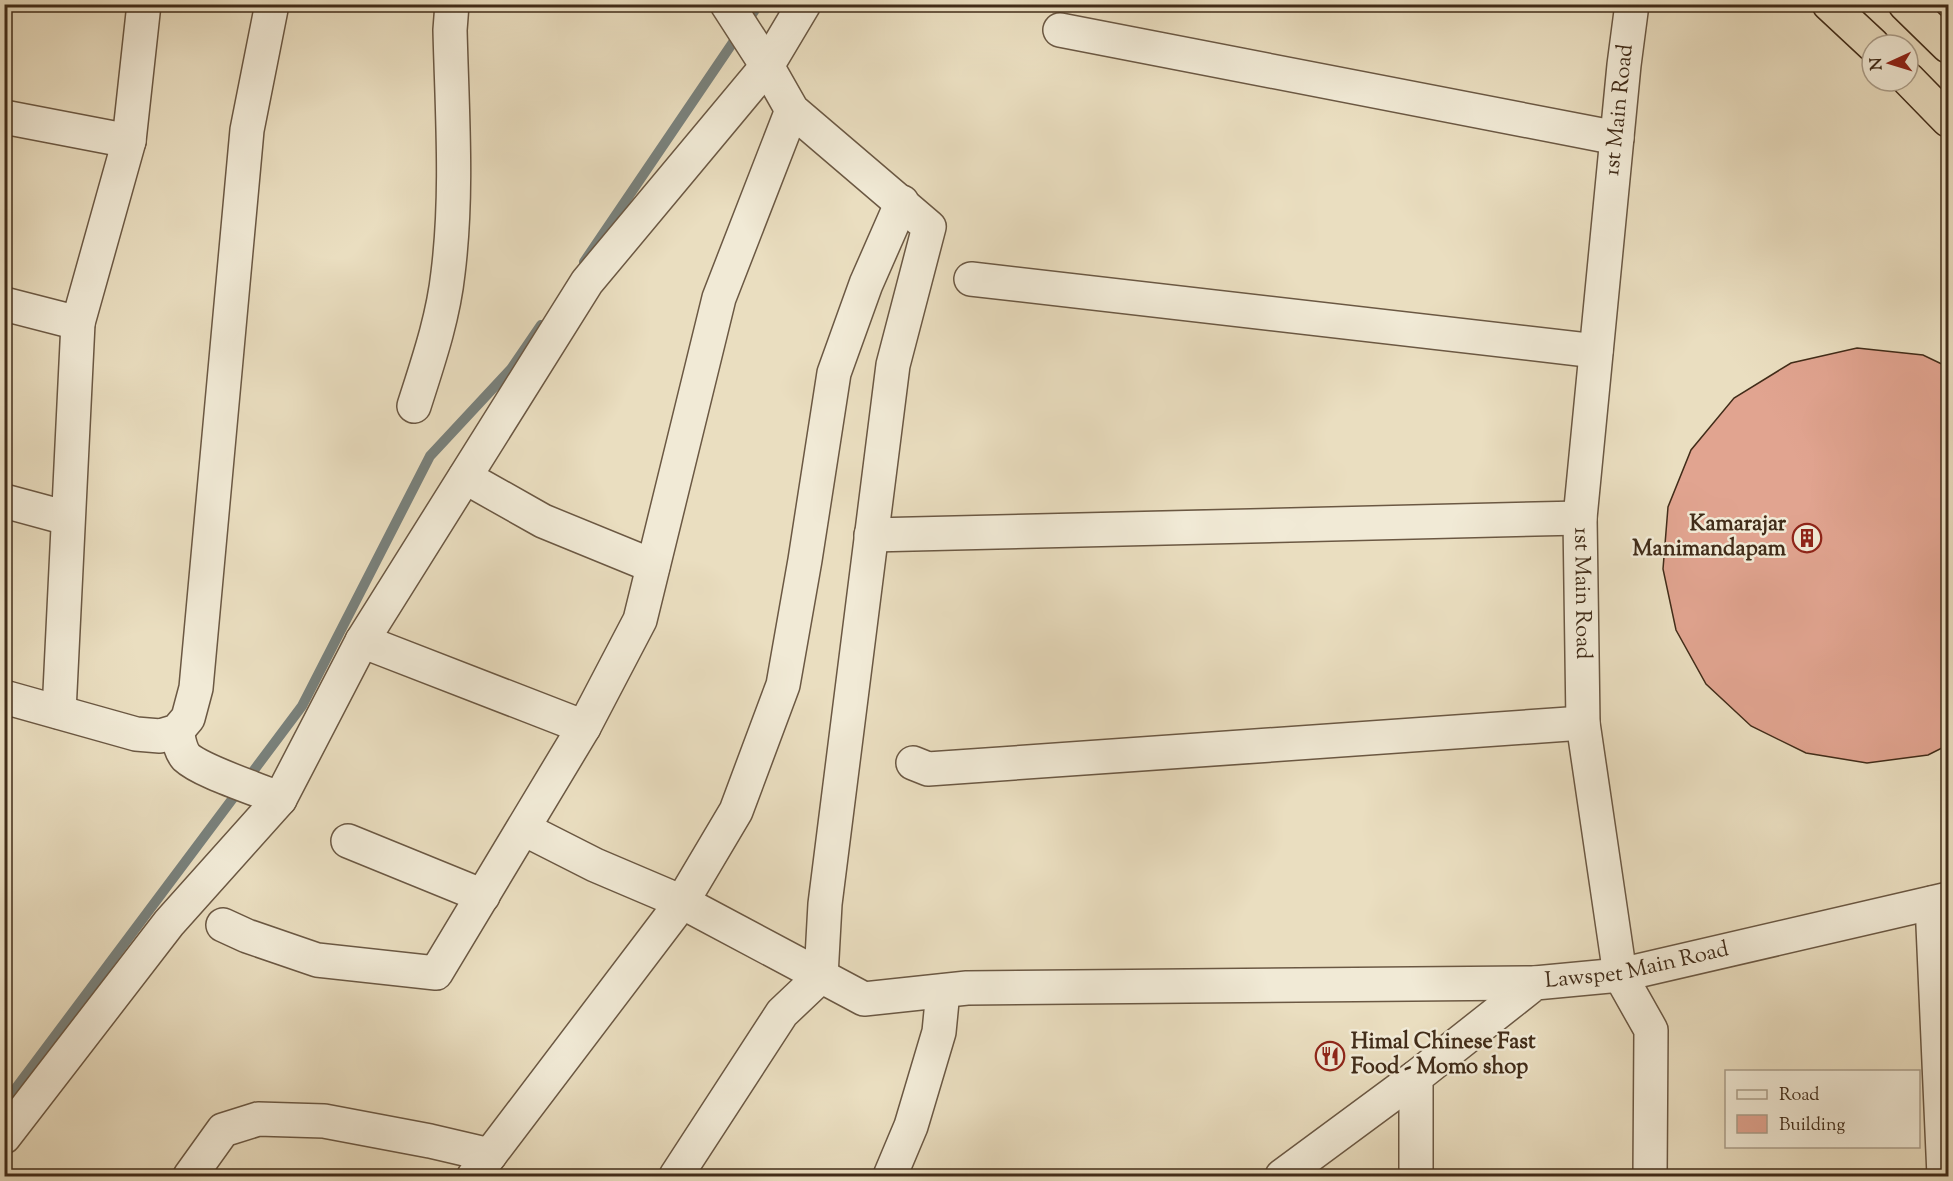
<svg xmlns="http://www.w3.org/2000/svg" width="1953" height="1181" viewBox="0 0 1953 1181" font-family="'Sorts Mill Goudy',serif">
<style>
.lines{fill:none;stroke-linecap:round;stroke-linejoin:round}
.stream{stroke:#79817c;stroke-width:10}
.building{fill:#e1a490;stroke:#412c19;stroke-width:1.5}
.minor-casing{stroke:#6b5843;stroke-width:36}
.tertiary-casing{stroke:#6b5843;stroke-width:36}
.trunk-casing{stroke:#412c19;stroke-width:36}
.minor{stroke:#f1ead6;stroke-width:33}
.tertiary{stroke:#f1ead6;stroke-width:33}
.trunk{stroke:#eadec0;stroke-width:33}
.labels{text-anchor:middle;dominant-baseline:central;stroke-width:5;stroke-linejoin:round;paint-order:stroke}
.street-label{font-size:22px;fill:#412c19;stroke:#f1ead6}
.poi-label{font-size:22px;font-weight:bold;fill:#412c19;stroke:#f1ead6;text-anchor:end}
</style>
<rect width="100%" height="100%" fill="#eadec0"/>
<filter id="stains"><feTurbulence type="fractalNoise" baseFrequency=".00333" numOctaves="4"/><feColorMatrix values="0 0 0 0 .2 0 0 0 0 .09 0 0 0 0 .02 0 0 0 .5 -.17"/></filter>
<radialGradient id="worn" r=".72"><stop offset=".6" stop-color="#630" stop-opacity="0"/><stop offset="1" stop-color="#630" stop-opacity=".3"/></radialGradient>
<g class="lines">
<!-- stream -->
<g class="stream">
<polyline points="584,262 759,4"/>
<polyline points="4,1104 302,706 430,456 511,369 541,325"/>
</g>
</g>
<!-- building -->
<polygon class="building" points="1857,348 1923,355 1948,367 1948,745 1928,755 1867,763 1806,753 1751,726 1706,684 1676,630 1663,569 1668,507 1691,450 1734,398 1791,363"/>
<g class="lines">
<!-- minor casing -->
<g class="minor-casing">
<g id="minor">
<path id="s1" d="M1632,4L1624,65L1580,518L1583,723L1620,975L1651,1030L1650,1176"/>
<polyline points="1060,30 1617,138"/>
<polyline points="4,117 129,141"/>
<polyline points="971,279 1596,351"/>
<polyline points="4,304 78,323 129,141 144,4"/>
<path d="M414,406C428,362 443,319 448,273C458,193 452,111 450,30L452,4"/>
<polyline points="465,477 543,521 653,566"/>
<polyline points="4,501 67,518"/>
<polyline points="871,535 1580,518"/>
<polyline points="362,641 584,727"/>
<polyline points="4,697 136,734 160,736 177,731 188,718 196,688 247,130 272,4"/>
<polyline points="59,712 78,323"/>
<path d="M177,731C179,740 180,750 186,757C202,772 258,789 280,799"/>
<polyline points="913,763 928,769 1583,723"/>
<polyline points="524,829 595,865 682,902 864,999 967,988 1535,983"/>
<polyline points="348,841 483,896"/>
<polyline points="1932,903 1944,1176"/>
<polyline points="223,925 247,936 317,960 436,973 584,727 640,620 719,298 792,110"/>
<polyline points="4,1137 169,923 280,799 362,641 587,282 767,66 804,4"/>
<polyline points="190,1176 223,1130 258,1119 324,1121 430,1141 490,1155"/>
<polyline points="474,1176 682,902 736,811 783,685 805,560 834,373 866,284 902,202"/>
<polyline points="676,1176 782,1013 821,976 825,904 893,365 929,227 792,110 767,66 727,4"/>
<polyline points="890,1176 911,1126 939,1032 943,991"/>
<polyline points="1282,1176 1416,1077"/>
</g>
</g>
<!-- tertiary casing -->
<g class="tertiary-casing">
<g id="tertiary">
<path id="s2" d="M1416,1176V1077L1535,983L1620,975L1948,899"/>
</g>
</g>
<!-- trunk casing -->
<g class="trunk-casing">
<g id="trunk">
<polyline points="1829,4 1873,45"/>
<polyline points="1905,4 1948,46"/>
<polyline points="1908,79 1948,120"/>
</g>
</g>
<!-- minor -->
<use href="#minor" class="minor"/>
<!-- tertiary -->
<use href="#tertiary" class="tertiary"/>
<!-- trunk -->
<use href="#trunk" class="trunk"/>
</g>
<!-- icons -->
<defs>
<g id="building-ring" transform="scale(1.5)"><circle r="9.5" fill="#f1ead6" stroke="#8f2418" stroke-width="1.5"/><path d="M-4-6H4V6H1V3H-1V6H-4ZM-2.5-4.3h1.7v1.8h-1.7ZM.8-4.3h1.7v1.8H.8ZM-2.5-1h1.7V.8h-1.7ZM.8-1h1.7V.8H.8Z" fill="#8f2418"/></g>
<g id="restaurant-ring" transform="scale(1.5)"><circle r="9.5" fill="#f1ead6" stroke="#8f2418" stroke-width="1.5"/><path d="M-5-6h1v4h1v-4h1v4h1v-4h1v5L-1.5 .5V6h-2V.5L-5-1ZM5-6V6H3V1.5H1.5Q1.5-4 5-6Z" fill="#8f2418"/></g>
</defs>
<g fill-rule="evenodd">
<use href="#building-ring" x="1807" y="538"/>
<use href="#restaurant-ring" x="1330" y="1056"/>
</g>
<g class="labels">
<!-- street labels -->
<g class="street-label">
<text transform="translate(1620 110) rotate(-84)">1st Main Road</text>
<text stroke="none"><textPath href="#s1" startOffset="592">1st Main Road</textPath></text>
<text stroke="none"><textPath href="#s2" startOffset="354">Lawspet Main Road</textPath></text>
</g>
<!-- poi labels -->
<g class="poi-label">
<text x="1786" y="525">Kamarajar<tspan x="1786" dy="25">Manimandapam</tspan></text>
<text x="1351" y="1043" text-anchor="start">Himal Chinese Fast<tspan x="1351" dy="25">Food - Momo shop</tspan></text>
</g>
</g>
<!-- margin -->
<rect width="1953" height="1181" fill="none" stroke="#eadec0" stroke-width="24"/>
<rect x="6" y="6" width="1941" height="1169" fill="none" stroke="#412c19" stroke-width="3"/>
<rect x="12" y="12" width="1929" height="1157" fill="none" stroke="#412c19" stroke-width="1.5"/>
<!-- legend -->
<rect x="1725" y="1070" width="195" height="78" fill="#f1ead6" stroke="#ab9e8a" stroke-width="1.5"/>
<rect x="1737" y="1090" width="30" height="9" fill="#f1ead6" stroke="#ab9e8a" stroke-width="1.5"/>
<text x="1779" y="1100" font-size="18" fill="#412c19">Road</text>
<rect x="1737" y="1115" width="30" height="18" fill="#e1a490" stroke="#ab9e8a" stroke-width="1.5"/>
<text x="1779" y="1130" font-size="18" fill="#412c19">Building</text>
<!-- north arrow -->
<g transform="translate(1890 63) rotate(266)"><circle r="28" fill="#f1ead6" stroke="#ab9e8a" stroke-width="1.5"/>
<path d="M0-4.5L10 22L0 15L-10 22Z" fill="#8f2418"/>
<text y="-9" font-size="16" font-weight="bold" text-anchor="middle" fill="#412c19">N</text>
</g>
<rect width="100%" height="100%" filter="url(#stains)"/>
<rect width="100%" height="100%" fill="url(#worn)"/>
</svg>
